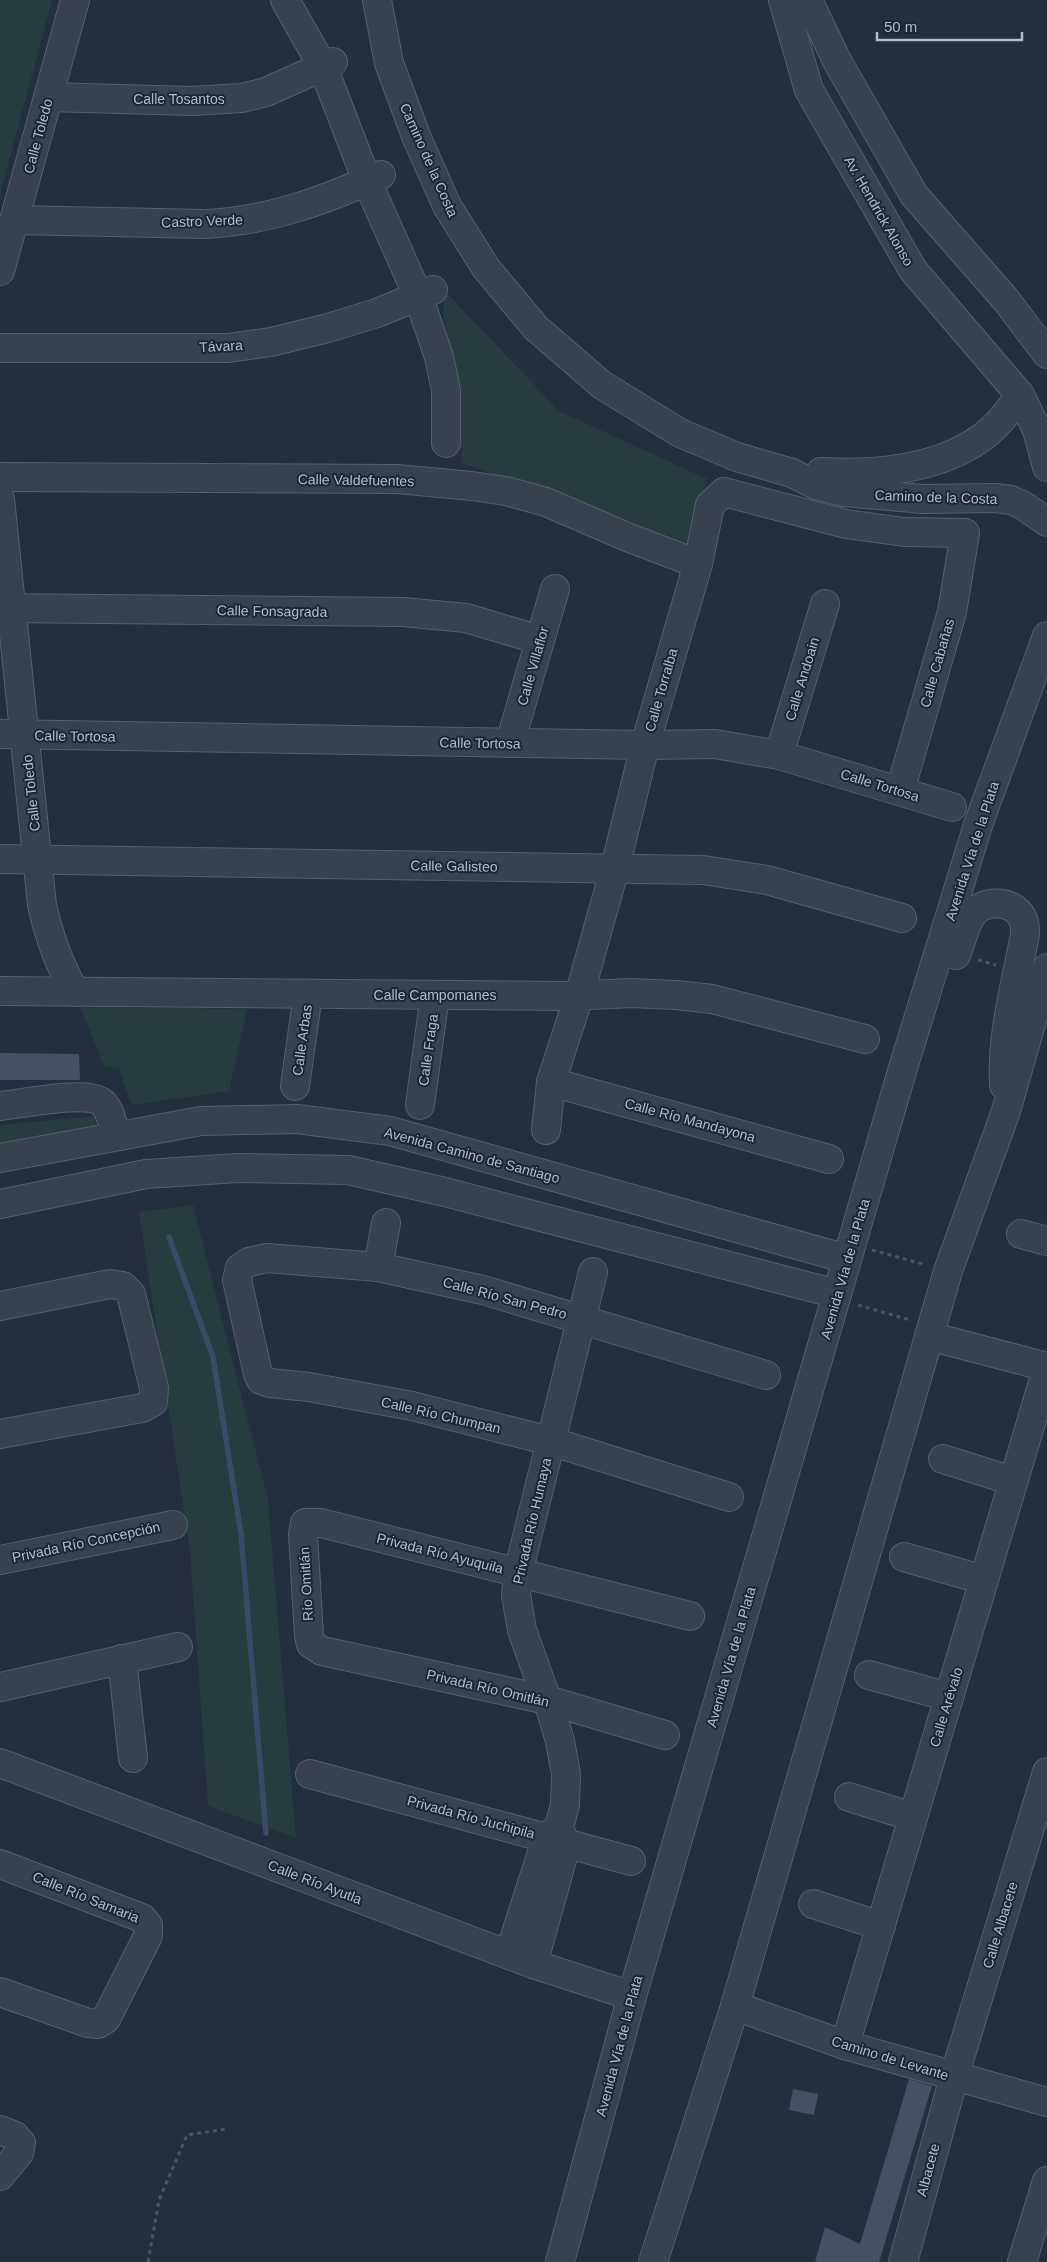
<svg xmlns="http://www.w3.org/2000/svg" width="1047" height="2262" viewBox="0 0 1047 2262" font-family="Helvetica,sans-serif">
<style>
.green{fill:#263c3f}
.lines{fill:none;stroke-linecap:round;stroke-linejoin:round}
.stream{stroke:#394c67;stroke-width:5.5}
.building{fill:#455162}
.minor-casing{stroke:#565f6c;stroke-width:30}
.path{stroke:#44595c;stroke-width:3;stroke-dasharray:4 4;stroke-linecap:butt}
.minor{stroke:#38414e;stroke-width:28}
.labels{text-anchor:middle;dominant-baseline:central;stroke-width:4;stroke-linejoin:round;paint-order:stroke}
.street-label{font-size:14px;fill:#b4bcc9;stroke:#1d2633}
</style>
<rect width="100%" height="100%" fill="#242f3e"/>
<!-- green -->
<g class="green">
<polygon points="0,0 52,0 0,195"/>
<polygon points="445,291 559,411 707,479 687,543 462,463 456,378 443,313"/>
<polygon points="80,1007 247,1009 229,1091 132,1105 119,1069 105,1067"/>
<polygon points="94,1116 96,1132 0,1147 0,1125"/>
<polygon points="193,1205 268,1500 296,1838 208,1806 190,1551 139,1212"/>
</g>
<g class="lines">
<!-- stream -->
<polyline class="stream" points="169,1237 213,1357 241,1534 266,1833"/>
</g>
<!-- building -->
<g class="building">
<polygon points="0,1053 79,1054 80,1080 0,1080"/>
<polygon points="909,2079 932,2086 879,2262 815,2262 825,2227 860,2244"/>
<polygon points="793,2089 818,2094 814,2115 789,2110"/>
</g>
<g class="lines">
<!-- minor casing -->
<g class="minor-casing">
<g id="minor">
<polyline points="285,0 323,67 367,181 418,296 439,357 446,390 446,443"/>
<polyline points="377,0 389,63 416,136 447,206 486,268 536,328 602,385 680,433 737,457 792,473 816,485 844,492 923,499 995,498 1011,500 1024,506 1047,522"/>
<polyline points="783,0 809,90 913,270 1020,395 1037,430 1047,467"/>
<polyline points="808,0 837,61 914,195 1006,300 1047,354"/>
<polyline points="48,97 192,101 242,98 266,92 333,62"/>
<path d="M14,220L206,224C269,221 325,200 381,175"/>
<polyline points="0,271 75,0"/>
<polyline points="0,348 228,348 271,342 328,328 377,313 433,290"/>
<path d="M821,472C876,475 939,470 984,436C998,425 1010,410 1020,395"/>
<polyline points="0,477 397,479 472,486 506,491 546,502 627,537 698,564"/>
<path d="M0,499L42,905C49,936 59,965 75,992"/>
<polyline points="0,608 403,612 466,618 540,640"/>
<polyline points="0,734 645,745 715,744 779,755 952,807"/>
<polyline points="510,743 555,589"/>
<polyline points="779,755 825,604"/>
<polyline points="0,859 703,870 767,880 902,918"/>
<path d="M956,955C961,943 964,928 970,918C981,897 1017,899 1024,922C1025,925 1025,930 1025,934C1016,984 1001,1034 1004,1085"/>
<polyline points="0,991 569,996 631,993 676,995 712,999 865,1039"/>
<polyline points="551,1082 829,1159"/>
<polyline points="295,1086 308,994"/>
<polyline points="420,1105 435,995"/>
<path d="M0,1106C21,1104 82,1091 100,1101C111,1108 112,1124 116,1135"/>
<polyline points="546,1130 551,1082 579,996 615,868 645,745 698,564 710,505 724,492 846,524 904,532 965,533 952,612 900,791"/>
<polyline points="0,1158 201,1121 297,1119 390,1131 847,1259"/>
<polyline points="0,1204 146,1174 238,1168 348,1170 445,1192 837,1294"/>
<polyline points="1021,1234 1047,1241"/>
<polyline points="378,1267 386,1223"/>
<polyline points="0,1306 110,1284 123,1286 131,1294 154,1388 153,1402 142,1408 0,1434"/>
<polyline points="929,1336 1047,1367"/>
<polyline points="943,1459 1013,1481"/>
<polyline points="729,1497 550,1441 412,1406 309,1387 270,1383 261,1380 258,1374 237,1280 240,1268 249,1262 267,1258 378,1267 483,1290 766,1375"/>
<polyline points="904,1557 984,1580"/>
<polyline points="0,1560 173,1525"/>
<polyline points="122,1659 133,1758"/>
<polyline points="869,1675 949,1697"/>
<polyline points="0,1687 178,1647"/>
<polyline points="665,1735 547,1700 322,1651 311,1644 309,1636 303,1534 305,1523 321,1523 690,1616"/>
<polyline points="0,1763 533,1964 632,1996"/>
<polyline points="310,1774 631,1861"/>
<polyline points="849,1797 913,1817"/>
<polyline points="0,1864 142,1918 148,1925 148,1936 106,2019 98,2024 88,2023 0,1992"/>
<polyline points="813,1904 881,1926"/>
<polyline points="509,1955 547,1837 559,1827"/>
<polyline points="533,1964 562,1860 565,1843 559,1827 565,1805 566,1774 560,1741 552,1714 522,1630 516,1595 518,1573 593,1272"/>
<polyline points="735,2006 845,2045 1047,2102"/>
<polyline points="845,2045 1047,1369"/>
<polyline points="0,2130 15,2136 21,2143 19,2153 0,2176"/>
<polyline points="560,2262 632,1996 903,1068 978,825 1047,636"/>
<polyline points="653,2262 735,2006 948,1271 1006,1111 1047,968"/>
<polyline points="903,2262 954,2077 1047,1772"/>
<polyline points="1022,2262 1047,2181"/>
</g>
</g>
<!-- path -->
<g class="path">
<polyline points="978,960 996,965"/>
<polyline points="872,1250 926,1265"/>
<polyline points="858,1305 910,1320"/>
<polyline points="148,2262 159,2200 187,2135 226,2129"/>
</g>
<!-- minor -->
<use href="#minor" class="minor"/>
</g>
<g class="labels">
<!-- street labels -->
<g class="street-label">
<text x="179" y="99">Calle Tosantos</text>
<text transform="translate(38 136) rotate(-75)">Calle Toledo</text>
<text transform="translate(429 160) rotate(66)">Camino de la Costa</text>
<text transform="translate(879 211) rotate(60)">Av. Hendrick Alonso</text>
<text transform="translate(202 221) rotate(-2)">Castro Verde</text>
<text transform="translate(221 346) rotate(-3)">Távara</text>
<text transform="translate(356 480) rotate(1)">Calle Valdefuentes</text>
<text transform="translate(936 497) rotate(2)">Camino de la Costa</text>
<text transform="translate(272 611) rotate(1)">Calle Fonsagrada</text>
<text transform="translate(937 663) rotate(-74)">Calle Cabañas</text>
<text transform="translate(533 666) rotate(-74)">Calle Villaflor</text>
<text transform="translate(802 679) rotate(-73)">Calle Andoain</text>
<text transform="translate(661 690) rotate(-74)">Calle Torralba</text>
<text transform="translate(75 736) rotate(1)">Calle Tortosa</text>
<text transform="translate(480 743) rotate(1)">Calle Tortosa</text>
<text transform="translate(880 785) rotate(17)">Calle Tortosa</text>
<text transform="translate(31 793) rotate(-96)">Calle Toledo</text>
<text transform="translate(972 851) rotate(-72)">Avenida Vía de la Plata</text>
<text transform="translate(454 866) rotate(1)">Calle Galisteo</text>
<text x="435" y="995">Calle Campomanes</text>
<text transform="translate(302 1040) rotate(-82)">Calle Arbas</text>
<text transform="translate(428 1050) rotate(-82)">Calle Fraga</text>
<text transform="translate(690 1120) rotate(15)">Calle Río Mandayona</text>
<text transform="translate(472 1155) rotate(15)">Avenida Camino de Santiago</text>
<text transform="translate(845 1269) rotate(-74)">Avenida Vía de la Plata</text>
<text transform="translate(505 1298) rotate(15)">Calle Río San Pedro</text>
<text transform="translate(441 1415) rotate(13)">Calle Río Chumpan</text>
<text transform="translate(532 1521) rotate(-77)">Privada Río Humaya</text>
<text transform="translate(86 1542) rotate(-12)">Privada Río Concepción</text>
<text transform="translate(440 1553) rotate(14)">Privada Río Ayuquila</text>
<text transform="translate(306 1584) rotate(-93)">Río Omitlán</text>
<text transform="translate(731 1657) rotate(-74)">Avenida Vía de la Plata</text>
<text transform="translate(488 1688) rotate(13)">Privada Río Omitlán</text>
<text transform="translate(946 1707) rotate(-73)">Calle Arévalo</text>
<text transform="translate(471 1817) rotate(15)">Privada Río Juchipila</text>
<text transform="translate(315 1882) rotate(21)">Calle Río Ayutla</text>
<text transform="translate(86 1897) rotate(22)">Calle Río Samaria</text>
<text transform="translate(1000 1925) rotate(-73)">Calle Albacete</text>
<text transform="translate(619 2046) rotate(-75)">Avenida Vía de la Plata</text>
<text transform="translate(890 2058) rotate(17)">Camino de Levante</text>
<text transform="translate(928 2170) rotate(-75)">Albacete</text>
</g>
</g>
<!-- scale -->
<path d="M877 32v8h145v-8" fill="none" stroke="#b4bcc9" stroke-width="2.5"/>
<text x="884" y="32" font-size="15" fill="#b4bcc9" stroke="#1d2633" stroke-width="4" paint-order="stroke">50 m</text>
</svg>
